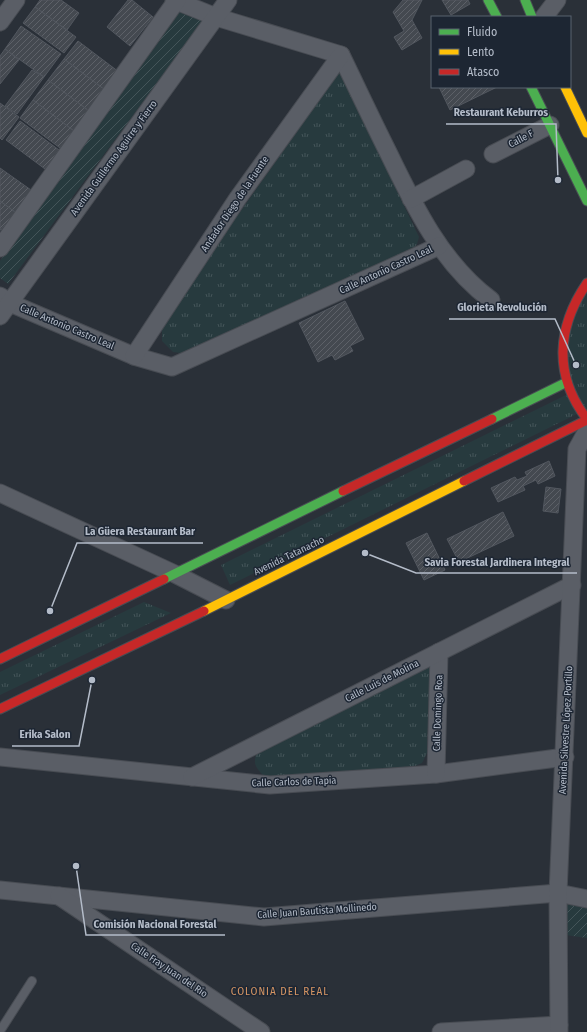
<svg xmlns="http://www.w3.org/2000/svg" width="587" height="1032" viewBox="0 0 587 1032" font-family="'Fira Sans Condensed',sans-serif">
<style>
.park{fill:url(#park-tufts)}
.garden{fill:url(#garden-furrows)}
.building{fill:url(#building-hatch);stroke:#52575f}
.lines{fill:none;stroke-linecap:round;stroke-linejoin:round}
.lane-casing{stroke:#484c53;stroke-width:10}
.street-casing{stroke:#484c53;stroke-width:19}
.fast-casing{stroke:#484c53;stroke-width:11}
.slow-casing{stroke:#484c53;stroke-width:11}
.jam-casing{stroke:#484c53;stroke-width:11}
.lane{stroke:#5a5e66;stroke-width:8}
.street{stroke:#5a5e66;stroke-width:17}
.fast{stroke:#4caf50;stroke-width:9}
.slow{stroke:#ffc107;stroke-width:9}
.jam{stroke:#c62828;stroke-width:9}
.labels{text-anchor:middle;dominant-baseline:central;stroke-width:3;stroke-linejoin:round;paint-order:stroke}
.street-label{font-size:10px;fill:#b4bcc9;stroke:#1d2633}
.neighbourhood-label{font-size:11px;letter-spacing:1px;fill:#d59563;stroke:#1d2633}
.leader{fill:none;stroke:#b4bcc9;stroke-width:1.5}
.callout-dot{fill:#b4bcc9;stroke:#1d2633;stroke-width:1.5}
.callout-label{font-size:11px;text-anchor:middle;font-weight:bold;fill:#b4bcc9;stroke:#1d2633;stroke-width:3;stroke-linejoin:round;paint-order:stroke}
</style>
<defs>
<pattern id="park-tufts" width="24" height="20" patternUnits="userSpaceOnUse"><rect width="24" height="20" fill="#273a3e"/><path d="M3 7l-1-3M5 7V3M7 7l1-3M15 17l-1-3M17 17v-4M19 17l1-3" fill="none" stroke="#445559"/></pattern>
<pattern id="garden-furrows" width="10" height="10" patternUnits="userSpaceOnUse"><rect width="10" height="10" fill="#273a3e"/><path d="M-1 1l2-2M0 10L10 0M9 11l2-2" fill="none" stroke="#445559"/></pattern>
<pattern id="building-hatch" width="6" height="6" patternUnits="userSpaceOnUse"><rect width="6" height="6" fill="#444950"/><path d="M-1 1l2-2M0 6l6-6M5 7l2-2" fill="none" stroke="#5d6168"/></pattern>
</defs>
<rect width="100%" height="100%" fill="#2a3038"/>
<!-- park -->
<g class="park">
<polygon points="340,71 419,237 417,244 412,250 189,354 173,352 162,341 162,322"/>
<polygon points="587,283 587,419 567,382 570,312"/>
<polygon points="566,395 577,414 230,585 221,565"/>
<polygon points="144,602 171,613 0,695 0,672"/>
<path d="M430,661L427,753L422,763L415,766L278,778L265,777C254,766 252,763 259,748Z"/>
</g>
<!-- garden -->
<g class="garden">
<polygon points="178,11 203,21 8,284 0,278 0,261"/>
<polygon points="558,893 587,899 587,938 558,934"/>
</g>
<!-- building -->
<g class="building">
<polygon points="40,0 61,0 79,13 67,30 35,7"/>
<polygon points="128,0 132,0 153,17 130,46 107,27"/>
<polygon points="403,0 422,0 412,20 422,38 402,50 394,37 404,31 393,12"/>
<polygon points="442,0 468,0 470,4 451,15"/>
<polygon points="35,7 76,37 64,53 23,23"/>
<polygon points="21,26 61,54 44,77 5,49"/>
<polygon points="78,41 119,72 105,90 64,59"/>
<polygon points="5,49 19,60 0,84 0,56"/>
<polygon points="64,59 105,90 89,111 48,80"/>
<polygon points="32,70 44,77 17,114 5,106"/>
<polygon points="48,80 89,111 74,131 33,100"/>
<polygon points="439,87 497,87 450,110"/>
<polygon points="33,100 74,131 60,148 20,118"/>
<polygon points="0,103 19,117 2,140 0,138"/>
<polygon points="20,121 59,150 45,169 6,140"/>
<polygon points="0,168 31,190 15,212 0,201"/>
<polygon points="0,201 15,212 1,230 0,230"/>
<polygon points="345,301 364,339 350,346 353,351 335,360 332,355 318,362 299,323"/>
<polygon points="549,461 555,476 538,484 536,480 523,486 525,490 498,502 491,488 515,477 517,480 527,476 525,472"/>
<polygon points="546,487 561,489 558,513 543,511"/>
<polygon points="503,512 514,536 459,562 447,539"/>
<polygon points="427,533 445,570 424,580 406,543"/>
</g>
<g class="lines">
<!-- lane casing -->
<g class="lane-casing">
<polyline id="lane" points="0,1031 32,981"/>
</g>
<!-- street casing -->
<g class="street-casing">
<g id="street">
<path d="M174,0L216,17L341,55C357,88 372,120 388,152C414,206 442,264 491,300"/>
<polyline points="544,17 557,0"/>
<polyline points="0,22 16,0"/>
<polyline points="493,154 550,125"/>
<polyline points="411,199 466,169"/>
<polyline points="0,248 177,0"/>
<polyline points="0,296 10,303 134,356 172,367 439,246"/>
<polyline points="0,316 228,0"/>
<polyline points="134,356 238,198 341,55"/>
<polyline points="0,493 175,574 226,600"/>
<polyline points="0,757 270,785 436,774 565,757"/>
<polyline points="436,774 439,652"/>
<polyline points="192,777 572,585"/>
<polyline points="0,890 264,917 558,893 587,899"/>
<polyline points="59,896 261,1032"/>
<polyline points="441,1032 559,1025"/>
<polyline points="559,1032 558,893 577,449 587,431"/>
</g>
</g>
<!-- fast casing -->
<g class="fast-casing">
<g id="fast">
<polyline points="488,0 497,17"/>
<polyline points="525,0 532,17"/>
<polyline points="531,87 587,201"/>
<polyline points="492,419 567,382"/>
<polyline points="164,579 343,491"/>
</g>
</g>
<!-- slow casing -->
<g class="slow-casing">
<g id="slow">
<polyline points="565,87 587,133"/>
<polyline points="204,611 464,481"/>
</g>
</g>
<!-- jam casing -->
<g class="jam-casing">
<g id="jam">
<path d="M587,283C557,327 553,375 587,419"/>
<polyline points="464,481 587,420"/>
<polyline points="343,491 492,419"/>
<polyline points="0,659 164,579"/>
<polyline points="0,709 204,611"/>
</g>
</g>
<!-- lane -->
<use href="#lane" class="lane"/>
<!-- street -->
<use href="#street" class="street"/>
<!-- fast -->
<use href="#fast" class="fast"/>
<!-- slow -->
<use href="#slow" class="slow"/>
<!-- jam -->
<use href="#jam" class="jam"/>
</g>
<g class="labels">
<!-- street labels -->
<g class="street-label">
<text transform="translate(521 139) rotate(-27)">Calle F</text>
<text transform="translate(114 158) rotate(-54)">Avenida Guillermo Aguirre y Fierro</text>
<text transform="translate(235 204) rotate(-56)">Andador Diego de la Fuente</text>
<text transform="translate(386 270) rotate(-25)">Calle Antonio Castro Leal</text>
<text transform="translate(67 327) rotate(23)">Calle Antonio Castro Leal</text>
<text transform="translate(289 556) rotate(-26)">Avenida Tatanacho</text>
<text transform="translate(382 681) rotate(-27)">Calle Luis de Molina</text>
<text transform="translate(438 713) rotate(-88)">Calle Domingo Roa</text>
<text transform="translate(566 730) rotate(-87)">Avenida Silvestre López Portillo</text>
<text transform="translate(294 782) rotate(-2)">Calle Carlos de Tapia</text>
<text transform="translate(317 911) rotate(-4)">Calle Juan Bautista Mollinedo</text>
<text transform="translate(169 970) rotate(34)">Calle Fray Juan del Río</text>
</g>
<!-- neighbourhood labels -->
<g class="neighbourhood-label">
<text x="280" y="991">COLONIA DEL REAL</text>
</g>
</g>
<!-- callouts -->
<path class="leader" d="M558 180L556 124H446M576 365L555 319H449M50 611L77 543H203M365 553L416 573H577M92 680L79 746H12M76 866L86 935H225"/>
<g class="callout-dot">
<circle cx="558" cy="180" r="4"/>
<circle cx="576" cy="365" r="4"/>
<circle cx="50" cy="611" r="4"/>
<circle cx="365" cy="553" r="4"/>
<circle cx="92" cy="680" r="4"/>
<circle cx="76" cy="866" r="4"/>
</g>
<g class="callout-label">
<text x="501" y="116">Restaurant Keburros</text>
<text x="502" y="311">Glorieta Revolución</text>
<text x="140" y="535">La Güera Restaurant Bar</text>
<text x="497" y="566">Savia Forestal Jardinera Integral</text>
<text x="45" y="738">Erika Salon</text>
<text x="155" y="928">Comisión Nacional Forestal</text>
</g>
<!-- legend -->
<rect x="431" y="16" width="140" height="72" fill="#1d2633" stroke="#59626f"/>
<rect x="439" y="29" width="20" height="6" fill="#4caf50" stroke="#59626f"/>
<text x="467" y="36" font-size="12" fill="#b4bcc9">Fluido</text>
<rect x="439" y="49" width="20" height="6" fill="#ffc107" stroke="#59626f"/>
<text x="467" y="56" font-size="12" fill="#b4bcc9">Lento</text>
<rect x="439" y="69" width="20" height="6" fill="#c62828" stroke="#59626f"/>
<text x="467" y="76" font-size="12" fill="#b4bcc9">Atasco</text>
</svg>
